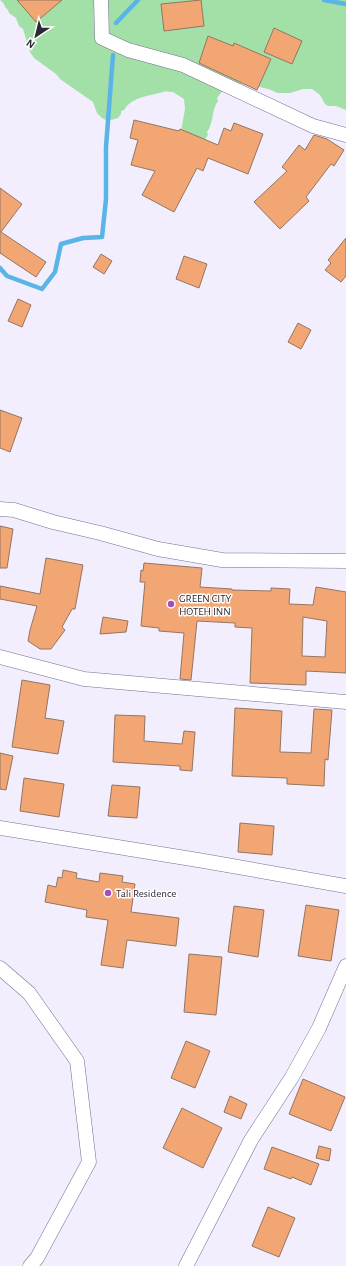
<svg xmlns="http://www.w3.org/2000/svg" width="346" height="1266" viewBox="0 0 346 1266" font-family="'Alegreya Sans',sans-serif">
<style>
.green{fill:#a2e0a8}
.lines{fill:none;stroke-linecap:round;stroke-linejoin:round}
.stream{stroke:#5ab4e5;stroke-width:4.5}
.building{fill:#f2a674;stroke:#947561;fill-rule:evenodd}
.minor-casing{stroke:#776e8d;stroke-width:15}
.minor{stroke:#fff;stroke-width:14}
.poi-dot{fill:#a54ebb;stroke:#fff;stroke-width:1.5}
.labels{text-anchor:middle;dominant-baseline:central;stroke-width:3;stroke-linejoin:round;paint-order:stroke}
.poi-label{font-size:11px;fill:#2b2835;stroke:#fff;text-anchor:start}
</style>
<rect width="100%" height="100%" fill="#f2eefd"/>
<!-- green -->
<path class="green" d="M0,0H346V110L336,106H328L325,104L320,95L312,89H303L290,93H278L268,89L244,83L232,86L224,89L217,98L218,101C211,111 214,123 207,132L208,135L205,139L196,144L181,131L185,109L184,99L173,92C169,92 166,91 163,92C150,96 133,96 124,110L121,111V114L118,118L108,121L102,118L97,113L93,102L60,79L56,74L34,58L30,52L23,29L19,26L16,18L9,13L8,10L5,7L4,4Z"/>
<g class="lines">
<!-- stream -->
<g class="stream">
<polyline points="324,0 346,4"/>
<polyline points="116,23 138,0"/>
<polyline points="0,268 7,276 42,289 55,272 61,244 83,238 102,237 106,199 106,147 113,55"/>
</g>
</g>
<!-- building -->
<g class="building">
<polygon points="17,0 62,0 36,22"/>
<polygon points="201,0 204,26 164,31 161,4"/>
<polygon points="274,28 302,41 292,64 264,52"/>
<polygon points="208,36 233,46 234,43 271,59 257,90 199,63"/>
<polygon points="134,120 179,131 180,129 218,145 224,128 231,131 234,123 263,134 248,174 208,158 203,171 197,168 174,212 142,195 155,171 131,165 138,140 130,138"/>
<polygon points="314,135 327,139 344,150 334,166 331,164 306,197 309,201 280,229 254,202 287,171 282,167 299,145 305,150"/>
<polygon points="0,188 22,204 1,232 46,262 36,277 0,253"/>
<polygon points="346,238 346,276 341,282 325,270 331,263 328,260"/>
<polygon points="101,254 112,261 104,274 93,267"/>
<polygon points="184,256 207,264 199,288 176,279"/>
<polygon points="18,299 31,305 22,327 8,321"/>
<polygon points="298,323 311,330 301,349 288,342"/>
<polygon points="0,410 22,418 10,452 0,448"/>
<polygon points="0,526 13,529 7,568 0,568"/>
<polygon points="46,558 83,565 75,609 72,609 62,627 65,630 51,649 40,649 28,641 30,630 37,606 0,599 0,586 40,594"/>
<path d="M144,563L202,568L200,587L232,589V590L271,591V588L290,589L289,604L313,605L316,587L346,592V673L306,671V685L250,683L252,628L235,627V623L197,621L191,680L180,679L184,633L159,631V628L141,626L145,582H140L141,570L143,571ZM303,617L327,621L325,657L302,656Z"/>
<polygon points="103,617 128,621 126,632 100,634"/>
<polygon points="22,680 50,685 45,718 64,721 58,754 12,747"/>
<polygon points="235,708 282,711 280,752 311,753 314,709 332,710 328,760 325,759 324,786 287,784 287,778 232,776"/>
<polygon points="115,715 145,716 144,741 182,744 184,731 195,732 192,771 180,770 180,766 113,762"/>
<polygon points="0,753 13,756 6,790 0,789"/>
<polygon points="24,778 64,784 59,817 20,811"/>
<polygon points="112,785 140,787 137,818 108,816"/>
<polygon points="240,823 274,826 272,855 238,852"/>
<polygon points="63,870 77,873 76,878 99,882 100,873 123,876 122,882 135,884 131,912 179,918 176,946 127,940 123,968 101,965 108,920 86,917 87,910 45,902 48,885 56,887 58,877 62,878"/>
<polygon points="306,905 339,910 331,961 298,956"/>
<polygon points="234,906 264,910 258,957 228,952"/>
<polygon points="189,954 222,957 216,1015 184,1012"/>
<polygon points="186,1041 210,1051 195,1088 171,1078"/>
<polygon points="303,1079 345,1097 331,1131 289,1114"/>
<polygon points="230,1096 247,1104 241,1119 224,1112"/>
<polygon points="182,1108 222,1128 203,1168 163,1148"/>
<polygon points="319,1146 331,1149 329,1161 316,1158"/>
<polygon points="272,1147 319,1164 311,1185 292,1177 291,1179 264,1169"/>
<polygon points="268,1207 295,1218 279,1257 252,1246"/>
</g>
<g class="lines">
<!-- minor casing -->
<g class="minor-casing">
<g id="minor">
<polyline points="101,0 102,38 128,50 183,65 313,126 346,135"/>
<polyline points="0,509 14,510 53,522 100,533 158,549 222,560 346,561"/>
<polyline points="0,657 84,679 346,702"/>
<polyline points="0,828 198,860 346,886"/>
<polyline points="0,968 29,993 77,1061 89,1162 37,1258 30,1266"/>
<polyline points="186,1266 251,1140 292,1077 319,1028 346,966"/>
</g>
</g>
<!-- minor -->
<use href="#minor" class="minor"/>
</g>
<!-- markers -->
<g class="poi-dot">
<circle cx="171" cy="604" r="4"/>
<circle cx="108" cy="893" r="4"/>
</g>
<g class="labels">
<!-- poi labels -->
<g class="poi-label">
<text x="179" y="598">GREEN CITY<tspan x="179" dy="13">HOTEH INN</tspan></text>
<text x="116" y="893">Tali Residence</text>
</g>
</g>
<!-- north arrow -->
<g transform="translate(36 36) rotate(215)" stroke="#ffffff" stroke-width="3" paint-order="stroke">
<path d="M0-3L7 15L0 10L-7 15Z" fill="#2b2835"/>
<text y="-6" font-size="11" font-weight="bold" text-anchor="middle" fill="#2b2835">N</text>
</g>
</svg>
